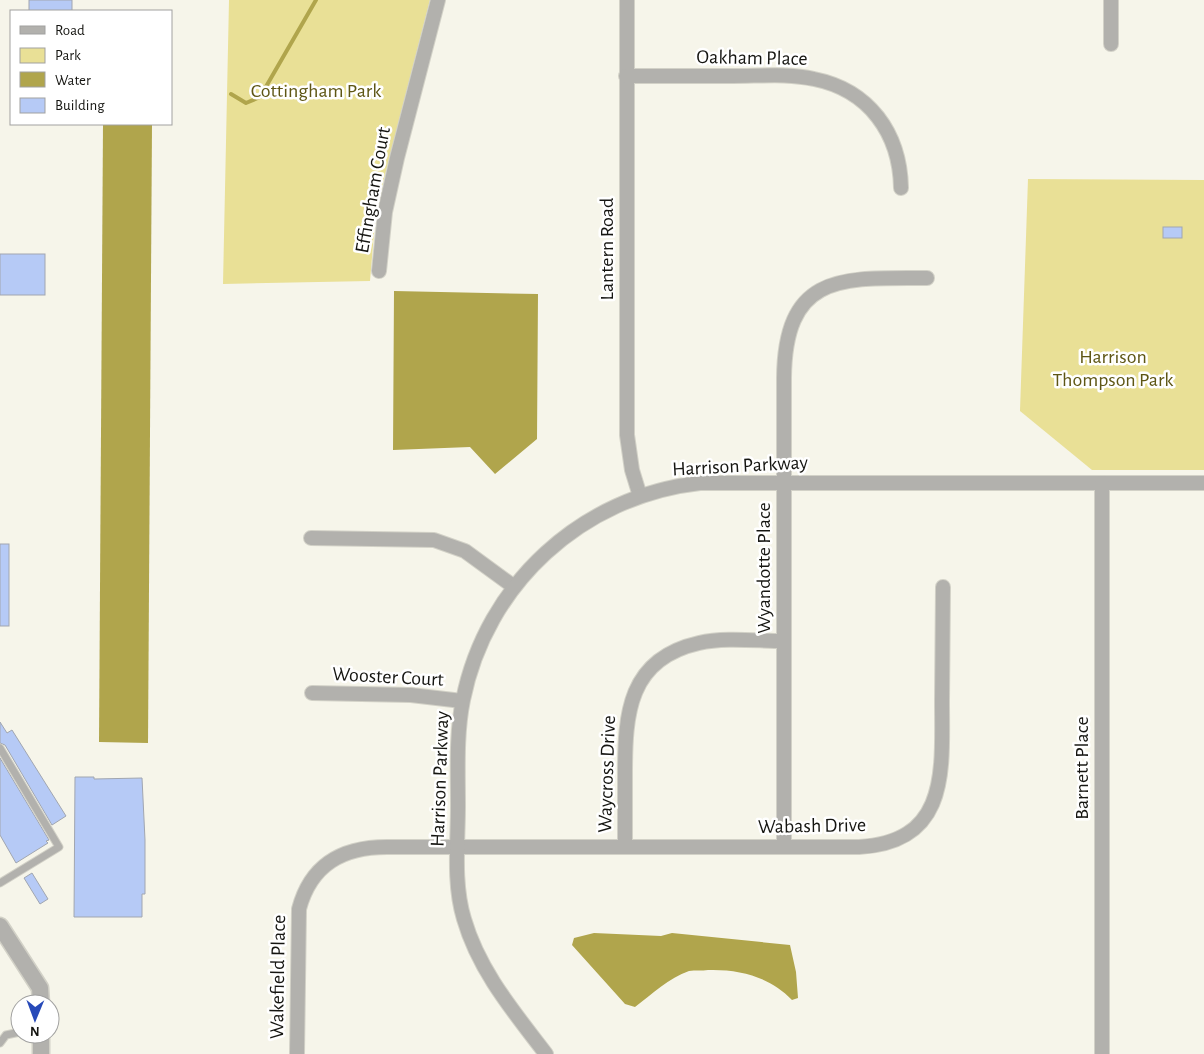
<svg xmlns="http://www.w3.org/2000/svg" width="1204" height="1054" viewBox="0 0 1204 1054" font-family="'Alegreya Sans',sans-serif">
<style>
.green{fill:#e9e096}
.water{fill:#b0a54c}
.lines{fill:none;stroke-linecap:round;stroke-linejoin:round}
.stream{stroke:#b0a54c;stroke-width:4}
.building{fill:#b6caf6;stroke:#a1a6b0}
.service-casing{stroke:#d2d1c7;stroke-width:9}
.minor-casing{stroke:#d2d1c7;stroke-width:16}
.tertiary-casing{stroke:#d2d1c7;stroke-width:19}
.service{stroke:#b2b1ad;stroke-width:7}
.minor{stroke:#b2b1ad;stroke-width:14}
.tertiary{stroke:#b2b1ad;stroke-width:16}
.labels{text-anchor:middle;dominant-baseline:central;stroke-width:5;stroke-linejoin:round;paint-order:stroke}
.street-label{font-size:20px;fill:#151511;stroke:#fff}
.park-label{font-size:20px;fill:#5e5614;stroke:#fff}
</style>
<rect width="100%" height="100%" fill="#f6f5ea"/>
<!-- green -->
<g class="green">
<polygon points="229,0 430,0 376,210 370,281 223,284"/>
<polygon points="1028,179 1204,180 1204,470 1092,470 1020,411"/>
</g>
<!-- water -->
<g class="water">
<polygon points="103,124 152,124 148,743 99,742"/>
<polygon points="394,291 538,294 537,439 495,474 470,447 393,450"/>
<path d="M594,933L661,936L672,933L790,945L796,972L798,998L792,1000C770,977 740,969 708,970C702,971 695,970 689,971C669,978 652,994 635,1007L625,1004L572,945L574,938Z"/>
</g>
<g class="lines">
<!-- stream -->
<polyline class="stream" points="231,94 246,103 260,97 316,0"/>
</g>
<!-- building -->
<g class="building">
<rect x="29" y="0" width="43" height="11"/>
<rect x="1163" y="227" width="19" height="11"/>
<rect x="0" y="254" width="45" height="41"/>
<rect x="0" y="544" width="9" height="82"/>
<polygon points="0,722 7,733 12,730 66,816 52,825 5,745 0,743"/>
<polygon points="0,758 49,840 46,841 48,843 16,863 0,835"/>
<polygon points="75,777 94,777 94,779 142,778 145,840 145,894 142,894 142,917 74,917"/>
<polygon points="32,873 48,899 40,904 24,878"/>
</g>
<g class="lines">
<!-- service casing -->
<g class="service-casing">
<g id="service">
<polyline points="0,748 59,847 0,883"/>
<polyline points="0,1043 6,1035 20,1032"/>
</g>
</g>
<!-- minor casing -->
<g class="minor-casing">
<g id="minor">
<polyline points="627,0 627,435 632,470 640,496"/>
<polyline points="1111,44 1111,0"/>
<path d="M626,76C662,76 698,76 733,76C760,76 788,73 814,79C869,90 900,133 901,188"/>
<polyline points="379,271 385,212 397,158 438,0"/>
<polyline points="311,538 434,540 465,551 513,586"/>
<polyline points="312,693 411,695 462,701"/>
<path d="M625,846C625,822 625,798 625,774C625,714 628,659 699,643C725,637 757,641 783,641"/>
<path d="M784,847V378C785,272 843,278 927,278"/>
<path d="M297,1054L299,909C311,864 343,847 387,847H859C950,842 942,769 942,701C942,663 943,625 943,587"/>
<path d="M546,1054C514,1012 479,971 464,919C453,883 458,842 458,806C458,771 456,734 463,700C486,584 582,496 700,483H1204"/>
<polyline points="1102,1054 1102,483"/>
</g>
</g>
<!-- tertiary casing -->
<g class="tertiary-casing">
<g id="tertiary">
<polyline points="0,926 40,988 41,1004"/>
<polyline points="41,1054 41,1034"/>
</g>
</g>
<!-- service -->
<use href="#service" class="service"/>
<!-- minor -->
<use href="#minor" class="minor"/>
<!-- tertiary -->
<use href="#tertiary" class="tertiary"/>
</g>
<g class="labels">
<!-- street labels -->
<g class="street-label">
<text transform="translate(752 58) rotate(1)">Oakham Place</text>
<text transform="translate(373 190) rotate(-80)">Effingham Court</text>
<text transform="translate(607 249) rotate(-90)">Lantern Road</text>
<text transform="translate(740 466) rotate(-3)">Harrison Parkway</text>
<text transform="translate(764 568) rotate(-90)">Wyandotte Place</text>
<text transform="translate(388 677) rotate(3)">Wooster Court</text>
<text transform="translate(1082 768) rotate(-90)">Barnett Place</text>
<text transform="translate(607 774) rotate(-88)">Waycross Drive</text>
<text transform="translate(440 779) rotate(-88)">Harrison Parkway</text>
<text transform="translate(812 826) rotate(-1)">Wabash Drive</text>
<text transform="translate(278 977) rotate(-89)">Wakefield Place</text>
</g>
<!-- park labels -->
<g class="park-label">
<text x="316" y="91">Cottingham Park</text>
<text x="1113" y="357">Harrison<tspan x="1113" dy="23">Thompson Park</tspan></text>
</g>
</g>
<!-- legend -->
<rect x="10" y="10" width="162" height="115" fill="#ffffff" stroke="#a1a1a0"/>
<rect x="20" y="26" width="25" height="8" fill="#b2b1ad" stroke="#a1a1a0"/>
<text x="55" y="35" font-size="15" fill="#151511">Road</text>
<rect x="20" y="48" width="25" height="15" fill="#e9e096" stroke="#a1a1a0"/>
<text x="55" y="60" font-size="15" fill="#151511">Park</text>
<rect x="20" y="72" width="25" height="15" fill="#b0a54c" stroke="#a1a1a0"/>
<text x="55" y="85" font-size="15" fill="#151511">Water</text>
<rect x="20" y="98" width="25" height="15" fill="#b6caf6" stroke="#a1a1a0"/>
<text x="55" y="110" font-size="15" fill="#151511">Building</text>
<!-- north arrow -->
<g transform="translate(35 1019) rotate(181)"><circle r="24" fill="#ffffff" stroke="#a1a1a0"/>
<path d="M0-4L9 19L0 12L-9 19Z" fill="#274ab9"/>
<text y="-8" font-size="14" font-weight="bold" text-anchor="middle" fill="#151511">N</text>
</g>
</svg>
